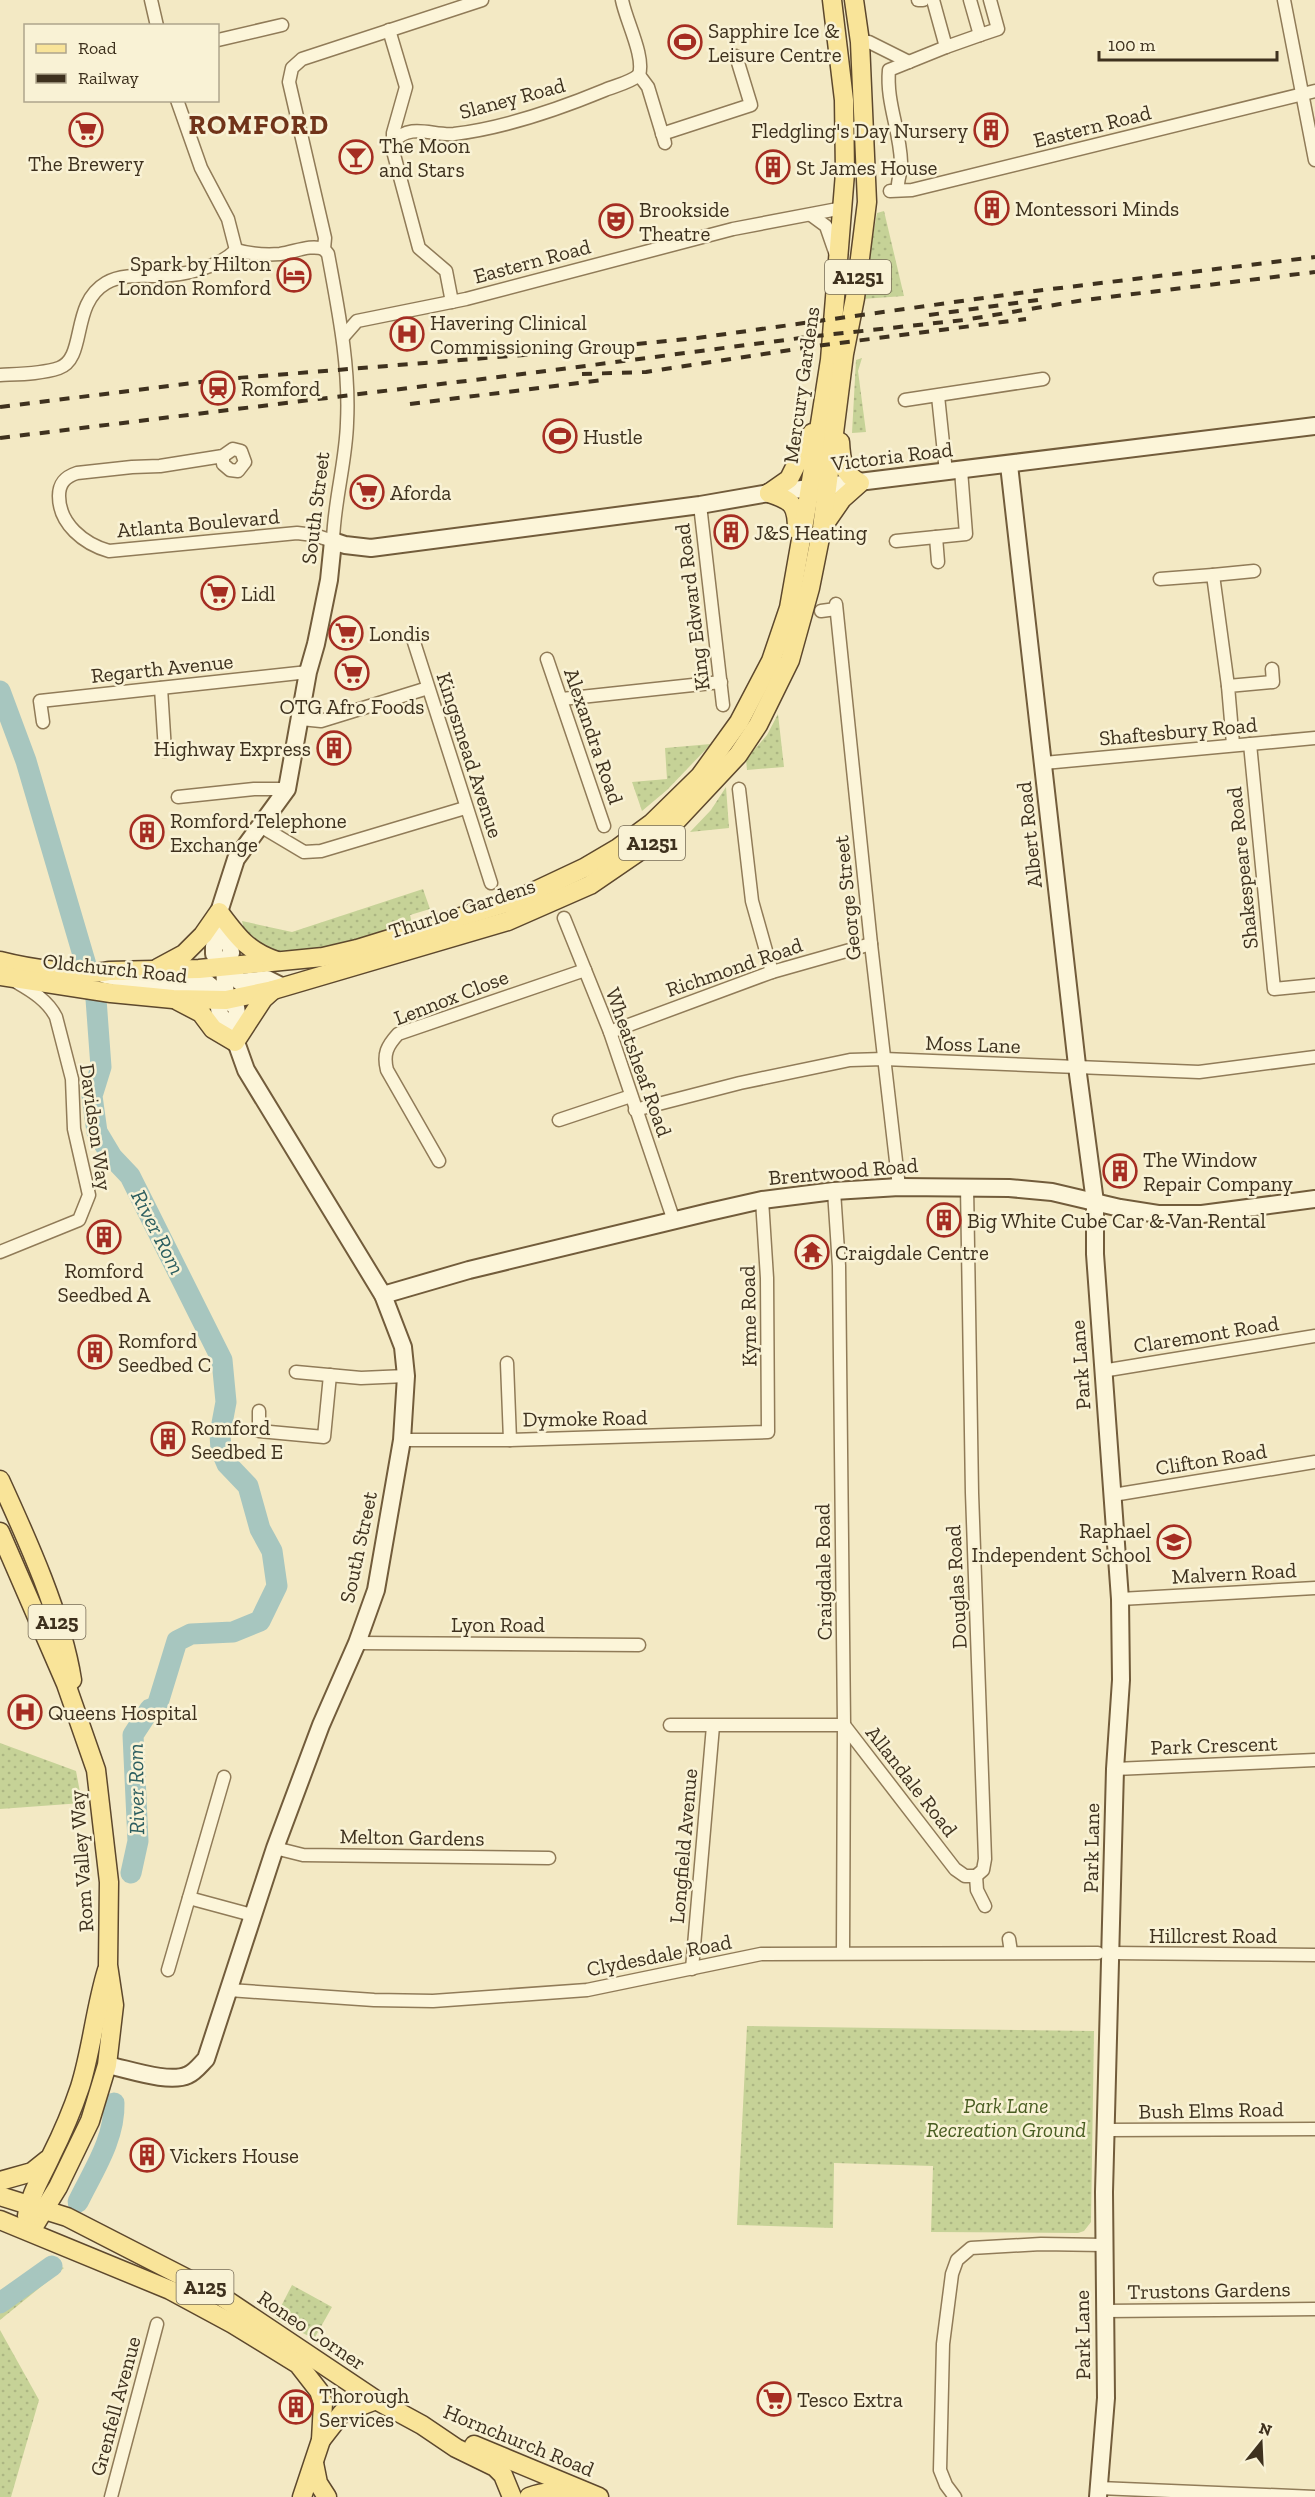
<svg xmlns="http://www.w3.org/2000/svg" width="1315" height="2497" viewBox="0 0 1315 2497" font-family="'Zilla Slab',serif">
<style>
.grass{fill:url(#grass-dots)}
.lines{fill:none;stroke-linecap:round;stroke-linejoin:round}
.river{stroke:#a7c6bf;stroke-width:21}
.street-casing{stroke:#907b58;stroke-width:15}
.secondary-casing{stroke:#725c3b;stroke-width:20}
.primary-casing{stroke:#5d482d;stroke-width:21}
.street{stroke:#fcf5d9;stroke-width:12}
.secondary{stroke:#fcf5d9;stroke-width:16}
.primary{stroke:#f9e499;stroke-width:18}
.rail{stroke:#3e311e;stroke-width:4;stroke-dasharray:10 10;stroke-linecap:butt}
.labels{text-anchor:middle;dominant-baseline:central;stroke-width:5;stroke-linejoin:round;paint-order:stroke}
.shield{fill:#f9f2d5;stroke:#766b55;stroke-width:1.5}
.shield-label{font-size:20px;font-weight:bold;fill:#3e311e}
.poi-label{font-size:21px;fill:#3e311e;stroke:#f9f2d5;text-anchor:start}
.street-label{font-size:21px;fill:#3e311e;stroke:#f9f2d5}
.park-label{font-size:21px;font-style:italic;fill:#495d22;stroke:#f9f2d5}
.water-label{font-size:22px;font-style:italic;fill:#2c5e60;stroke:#f9f2d5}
.district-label{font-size:27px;font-weight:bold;letter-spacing:1.5px;fill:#703319;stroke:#f9f2d5}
</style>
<defs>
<pattern id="grass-dots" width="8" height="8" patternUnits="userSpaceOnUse" patternTransform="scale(1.5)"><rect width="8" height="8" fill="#c6d297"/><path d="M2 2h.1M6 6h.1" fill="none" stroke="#abb582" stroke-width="1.8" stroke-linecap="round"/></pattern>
</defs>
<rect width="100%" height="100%" fill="#f3e9c4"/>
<!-- grass -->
<g class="grass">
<polygon points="884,211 904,296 862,299 877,213"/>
<polygon points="862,358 858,371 866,432 852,433 856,360"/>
<polygon points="778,714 784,767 747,770 746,759 767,735"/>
<polygon points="711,744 667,790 642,811 632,782 667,779 665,748"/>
<polygon points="726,787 729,828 690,832 711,810"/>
<path d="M423,889L430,909L410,915L412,924C380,934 299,964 268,950C260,946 253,939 245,934L242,921L292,932Z"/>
<polygon points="0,1743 76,1771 82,1803 0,1809"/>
<polygon points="747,2026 1094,2031 1091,2222 1084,2231 1078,2233 931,2232 933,2166 834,2163 833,2228 737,2225"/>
<polygon points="57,2265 64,2268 0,2320 0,2309"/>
<polygon points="292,2285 332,2307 314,2339 275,2318"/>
<polygon points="0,2330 39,2400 11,2497 0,2497"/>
</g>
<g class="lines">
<!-- river -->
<g class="river">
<polyline points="0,691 26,761 96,999 101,1067 92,1096 97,1132 112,1157 130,1176 222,1360 226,1402 220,1434 221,1450 227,1464 248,1486 260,1529 272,1551 277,1586 260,1621 233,1632 191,1634 177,1641 158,1703"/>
<polyline points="131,1873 138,1841 133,1735 150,1709"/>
<path d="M78,2202C93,2171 115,2139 114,2103"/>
<polyline points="0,2303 52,2266"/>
</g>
<!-- street casing -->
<g class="street-casing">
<g id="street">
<polyline points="151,0 157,26"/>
<path d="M622,0C626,21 645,56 639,75"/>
<polyline points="918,0 923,0"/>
<polyline points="933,0 946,47 980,35"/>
<polyline points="970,0 980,35 998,29 990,0"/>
<polyline points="1284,0 1315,160"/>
<polyline points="389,30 406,87 393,133 393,151 419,248 446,271 452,302"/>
<polyline points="218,40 282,25"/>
<polyline points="860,42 869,42 909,62"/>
<polyline points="639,75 648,87 665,143"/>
<polyline points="177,100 201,168 228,219 236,250"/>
<polyline points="662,134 751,105 736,56"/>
<path d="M393,142C411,122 432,136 454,134C504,128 559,109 605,90C617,85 629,83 639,75"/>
<path d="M898,189C897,179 902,172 901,162C900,130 886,102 889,70L946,47"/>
<polyline points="890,191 912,190 1315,91"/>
<polyline points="811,215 826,226 835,252"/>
<path d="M236,250C250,254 266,255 280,254C295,252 310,244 324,249"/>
<polyline points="343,337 357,321 466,299 733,229 843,208"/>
<path d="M0,375C19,374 41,374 59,368C87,358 70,304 106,283C121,274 142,276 160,276C185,275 218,268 236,250"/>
<polyline points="938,396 946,472"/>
<polyline points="905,400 1043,379"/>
<path d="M223,456V464L230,470L238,471L245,462L241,451L233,449L223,456L160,466L132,467L77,473C65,477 59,483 59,496C59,524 84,544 109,551L297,533L314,535L333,541C334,501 346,462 347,423C350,366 338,309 328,254L324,249L325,238L289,82L292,68L302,59L482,0"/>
<polyline points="700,505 723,705"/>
<polyline points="936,537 938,562"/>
<polyline points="896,541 966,534 961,470"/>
<polyline points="1213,575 1254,571"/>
<polyline points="1160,579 1213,575 1228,686"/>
<polyline points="836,604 871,944 899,1187"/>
<polyline points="821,611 836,609"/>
<polyline points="413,639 491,883"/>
<polyline points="547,659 604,826"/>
<polyline points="161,688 165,751"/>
<polyline points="562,699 721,682"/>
<polyline points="301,719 321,721 428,688"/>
<polyline points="43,722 40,701 308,672"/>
<polyline points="1233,744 1228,686 1273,682 1272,669"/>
<polyline points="1250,744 1274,989 1315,985"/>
<polyline points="1044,763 1315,738"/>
<polyline points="739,789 752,901 772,972"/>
<polyline points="178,797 254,789 287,789"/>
<polyline points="262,827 304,852 321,851 465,808"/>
<polyline points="564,918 610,1032 674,1221"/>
<polyline points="610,1032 772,972 871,944"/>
<polyline points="635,1110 740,1083 850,1060 884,1059 1199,1072 1315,1057"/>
<polyline points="559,1120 631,1096"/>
<path d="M439,1161L387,1070C383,1054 387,1046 398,1034L585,970"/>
<polyline points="967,1186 972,1493 985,1859 983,1870 976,1876"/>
<polyline points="834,1191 839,1266 844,1725 843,1952"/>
<path d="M0,1252L79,1220L89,1195L74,1129L72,1079L56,1017C48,1001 32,991 18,983"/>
<polyline points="507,1363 510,1440"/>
<polyline points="1102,1371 1315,1336"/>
<polyline points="296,1372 361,1378 406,1376"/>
<polyline points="259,1411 259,1431 324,1437 330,1375"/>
<polyline points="402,1440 510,1440 768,1432 767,1278 762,1200"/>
<polyline points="1113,1495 1315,1462"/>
<polyline points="1120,1599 1315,1588"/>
<polyline points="357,1643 639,1645"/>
<polyline points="670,1725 844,1725 955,1869 965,1876 976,1876"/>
<polyline points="1115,1769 1315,1760"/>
<polyline points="275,1848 303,1855 549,1858"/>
<polyline points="976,1876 977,1890 985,1906"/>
<polyline points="189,1898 252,1915"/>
<polyline points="1009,1939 1011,1952"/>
<polyline points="1111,1953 1315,1955"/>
<polyline points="692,1969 713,1726"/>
<polyline points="168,1970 224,1777"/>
<polyline points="229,1990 374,2000 433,2001 587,1990 761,1954 1098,1953"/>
<polyline points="1107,2130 1315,2129"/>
<polyline points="1104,2311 1315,2309"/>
<polyline points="1099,2488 1315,2497"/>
<polyline points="111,2497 157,2324"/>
<polyline points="955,2497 946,2485 940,2470 943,2344 952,2274 957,2260 971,2248 1041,2244 1104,2245"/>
</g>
</g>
<!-- secondary casing -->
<g class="secondary-casing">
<g id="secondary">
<polyline points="1009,465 1078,1074 1095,1202 1095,1254 1120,1599 1121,1680 1115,1769 1104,2192 1106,2398 1098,2497"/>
<polyline points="222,937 214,946 214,954 240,982 267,979 281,986"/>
<polyline points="105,975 147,984 207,983 236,1007 237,1013 231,1028"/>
<polyline points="383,1295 469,1270 709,1212 762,1200 834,1191 899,1187 1009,1188 1052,1192 1120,1208 1158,1214 1202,1214 1315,1199"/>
<path d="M107,2065C128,2069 169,2084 188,2075C195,2072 200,2065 206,2059L275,1848L321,1725L357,1643L376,1590L402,1440L406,1376L403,1347L383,1295L246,1070L231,1028L220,1015L219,1008L226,1000L224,967L231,953L230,946L222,937L219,912L236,859L287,789L308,672L316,644L329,580L333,541L345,545L371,548L700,505L769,493L1315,426"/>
</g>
</g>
<!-- primary casing -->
<g class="primary-casing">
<g id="primary">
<polyline points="769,493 789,479 812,433"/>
<path d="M769,493C793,501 797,505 797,530"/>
<path d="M824,525L842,499L860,483C843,474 841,461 840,442"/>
<path d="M0,961C27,968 83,977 109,971L199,969L323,957L357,949L516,900L584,868L618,848L652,823L700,776L739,722L771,661L789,608L808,500L830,360L845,173L844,100L832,0"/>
<path d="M158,968L184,954L203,935L219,912C237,936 247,951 277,961"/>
<polyline points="0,976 111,993 173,999 226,1000 273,990 508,921 590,885 663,835 738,755 758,725 790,660 810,588 822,528 844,354 855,298 867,202 860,42 854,0"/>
<polyline points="178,1001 201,1013 213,1029 235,1042 263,999 273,990"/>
<path d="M0,1480C27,1539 62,1616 72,1680"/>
<polyline points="0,1532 66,1684 96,1770 109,1882 108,1965 114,2005 107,2065 90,2121 58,2187 31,2231"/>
<polyline points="0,2181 32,2172 47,2160"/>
<polyline points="0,2196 67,2217 219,2295 376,2400 422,2425 456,2448 495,2467 503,2475 512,2497"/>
<path d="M27,2216C30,2194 42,2176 51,2156C62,2134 72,2111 80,2087C92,2049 95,2009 107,1970"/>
<polyline points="0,2220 170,2290 233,2324 298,2364 319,2391 323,2403 321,2440 302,2497"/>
<polyline points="321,2440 342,2413 376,2400"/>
<polyline points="474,2445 599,2497"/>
<polyline points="314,2463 318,2483 327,2497"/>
<path d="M529,2497C545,2491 555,2491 571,2497"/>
</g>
</g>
<!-- street -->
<use href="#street" class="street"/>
<!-- secondary -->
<use href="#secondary" class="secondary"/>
<!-- primary -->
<use href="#primary" class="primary"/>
<!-- rail -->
<g class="rail">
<polyline points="929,315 1045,299"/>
<polyline points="582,374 646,372 816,346 1026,319"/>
<polyline points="410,404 603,380"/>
<polyline points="0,407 225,379 548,353 697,338 1019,293 1315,257"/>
<polyline points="0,438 531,373 816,336 964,320 1084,300 1315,272"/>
</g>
</g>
<!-- icons -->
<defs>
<g id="stadium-ring" transform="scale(1.725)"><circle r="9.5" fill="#f9f2d5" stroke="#a52d22" stroke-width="1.5"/><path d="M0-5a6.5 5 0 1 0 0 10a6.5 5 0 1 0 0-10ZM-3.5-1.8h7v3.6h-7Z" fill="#a52d22"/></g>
<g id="supermarket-ring" transform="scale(1.725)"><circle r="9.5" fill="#f9f2d5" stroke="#a52d22" stroke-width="1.5"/><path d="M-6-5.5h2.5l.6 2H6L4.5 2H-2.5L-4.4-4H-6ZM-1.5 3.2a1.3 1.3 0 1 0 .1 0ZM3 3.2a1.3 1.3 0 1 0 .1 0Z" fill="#a52d22"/></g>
<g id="building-ring" transform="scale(1.725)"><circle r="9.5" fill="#f9f2d5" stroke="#a52d22" stroke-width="1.5"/><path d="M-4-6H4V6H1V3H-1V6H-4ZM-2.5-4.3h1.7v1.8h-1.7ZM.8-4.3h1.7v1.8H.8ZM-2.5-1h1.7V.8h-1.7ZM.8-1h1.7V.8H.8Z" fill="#a52d22"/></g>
<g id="bar-ring" transform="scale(1.725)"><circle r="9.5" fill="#f9f2d5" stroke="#a52d22" stroke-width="1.5"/><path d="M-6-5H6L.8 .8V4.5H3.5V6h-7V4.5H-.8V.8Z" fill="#a52d22"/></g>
<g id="theatre-ring" transform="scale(1.725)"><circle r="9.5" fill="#f9f2d5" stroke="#a52d22" stroke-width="1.5"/><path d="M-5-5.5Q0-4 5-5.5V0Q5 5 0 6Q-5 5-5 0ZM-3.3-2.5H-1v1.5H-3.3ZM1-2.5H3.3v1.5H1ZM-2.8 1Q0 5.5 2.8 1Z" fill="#a52d22"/></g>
<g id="hotel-ring" transform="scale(1.725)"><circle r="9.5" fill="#f9f2d5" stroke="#a52d22" stroke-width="1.5"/><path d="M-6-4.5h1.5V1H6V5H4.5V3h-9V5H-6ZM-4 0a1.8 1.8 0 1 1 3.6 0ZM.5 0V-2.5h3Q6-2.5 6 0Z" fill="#a52d22"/></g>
<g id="hospital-ring" transform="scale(1.725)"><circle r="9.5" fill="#f9f2d5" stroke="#a52d22" stroke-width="1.5"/><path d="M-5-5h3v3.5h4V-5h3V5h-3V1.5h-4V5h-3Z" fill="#a52d22"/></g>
<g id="station-ring" transform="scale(1.725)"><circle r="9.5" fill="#f9f2d5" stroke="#a52d22" stroke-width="1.5"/><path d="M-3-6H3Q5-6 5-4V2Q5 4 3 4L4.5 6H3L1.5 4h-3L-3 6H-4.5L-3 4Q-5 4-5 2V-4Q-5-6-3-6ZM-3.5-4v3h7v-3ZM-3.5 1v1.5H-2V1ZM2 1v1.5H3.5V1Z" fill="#a52d22"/></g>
<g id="temple-ring" transform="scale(1.725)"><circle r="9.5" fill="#f9f2d5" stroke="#a52d22" stroke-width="1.5"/><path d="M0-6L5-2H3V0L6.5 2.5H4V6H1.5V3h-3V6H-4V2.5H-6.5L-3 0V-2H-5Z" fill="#a52d22"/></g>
<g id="school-ring" transform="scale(1.725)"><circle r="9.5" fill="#f9f2d5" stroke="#a52d22" stroke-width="1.5"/><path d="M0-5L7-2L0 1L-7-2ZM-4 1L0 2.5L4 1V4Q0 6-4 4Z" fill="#a52d22"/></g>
</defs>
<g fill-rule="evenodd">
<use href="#stadium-ring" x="685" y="42"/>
<use href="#supermarket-ring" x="86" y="130"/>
<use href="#building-ring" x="991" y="130"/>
<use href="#bar-ring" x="356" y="157"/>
<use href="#building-ring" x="773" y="167"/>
<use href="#building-ring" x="992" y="208"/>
<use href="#theatre-ring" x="616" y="221"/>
<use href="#hotel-ring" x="294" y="275"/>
<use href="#hospital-ring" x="407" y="334"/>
<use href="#station-ring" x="218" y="388"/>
<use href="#stadium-ring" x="560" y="436"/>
<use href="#supermarket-ring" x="367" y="492"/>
<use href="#building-ring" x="731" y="532"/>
<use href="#supermarket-ring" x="218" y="593"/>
<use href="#supermarket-ring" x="346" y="633"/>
<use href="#supermarket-ring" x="352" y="673"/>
<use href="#building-ring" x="334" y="748"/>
<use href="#building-ring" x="147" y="832"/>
<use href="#building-ring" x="1120" y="1171"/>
<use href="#building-ring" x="944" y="1220"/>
<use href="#building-ring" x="104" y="1237"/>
<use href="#temple-ring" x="812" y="1252"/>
<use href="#building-ring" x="95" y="1352"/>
<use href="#building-ring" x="168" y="1439"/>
<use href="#school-ring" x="1174" y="1542"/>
<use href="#hospital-ring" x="25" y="1712"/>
<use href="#building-ring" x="147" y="2155"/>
<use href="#supermarket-ring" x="774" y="2399"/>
<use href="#building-ring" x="296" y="2407"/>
</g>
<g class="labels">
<!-- shield labels -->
<g class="shield">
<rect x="825" y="260" width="66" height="34" rx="4.5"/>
<rect x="619" y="826" width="66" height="34" rx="4.5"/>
<rect x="28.5" y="1605" width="57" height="34" rx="4.5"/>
<rect x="176.5" y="2270" width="57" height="34" rx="4.5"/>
</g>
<g class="shield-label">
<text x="858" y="277">A1251</text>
<text x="652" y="843">A1251</text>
<text x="57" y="1622">A125</text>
<text x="205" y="2287">A125</text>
</g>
<!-- poi labels -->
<g class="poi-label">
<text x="708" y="30">Sapphire Ice &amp;<tspan x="708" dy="24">Leisure Centre</tspan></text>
<text x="968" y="130" text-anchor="end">Fledgling's Day Nursery</text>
<text x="379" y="145">The Moon<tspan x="379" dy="24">and Stars</tspan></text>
<text x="86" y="163" text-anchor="middle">The Brewery</text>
<text x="796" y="167">St James House</text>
<text x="1015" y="208">Montessori Minds</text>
<text x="639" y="209">Brookside<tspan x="639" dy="24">Theatre</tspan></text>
<text x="271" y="263" text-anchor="end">Spark by Hilton<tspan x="271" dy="24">London Romford</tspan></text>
<text x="430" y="322">Havering Clinical<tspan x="430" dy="24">Commissioning Group</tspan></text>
<text x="241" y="388">Romford</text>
<text x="583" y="436">Hustle</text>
<text x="390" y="492">Aforda</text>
<text x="754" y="532">J&amp;S Heating</text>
<text x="241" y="593">Lidl</text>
<text x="369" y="633">Londis</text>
<text x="352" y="706" text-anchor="middle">OTG Afro Foods</text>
<text x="311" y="748" text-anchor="end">Highway Express</text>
<text x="170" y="820">Romford Telephone<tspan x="170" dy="24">Exchange</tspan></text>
<text x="1143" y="1159">The Window<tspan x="1143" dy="24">Repair Company</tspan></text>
<text x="967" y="1220">Big White Cube Car &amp; Van Rental</text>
<text x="835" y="1252">Craigdale Centre</text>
<text x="104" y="1270" text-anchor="middle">Romford<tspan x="104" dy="24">Seedbed A</tspan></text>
<text x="118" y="1340">Romford<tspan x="118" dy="24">Seedbed C</tspan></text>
<text x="191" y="1427">Romford<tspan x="191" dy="24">Seedbed E</tspan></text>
<text x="1151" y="1530" text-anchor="end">Raphael<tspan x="1151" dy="24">Independent School</tspan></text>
<text x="48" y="1712">Queens Hospital</text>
<text x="170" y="2155">Vickers House</text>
<text x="319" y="2395">Thorough<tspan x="319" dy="24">Services</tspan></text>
<text x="797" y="2399">Tesco Extra</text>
</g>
<!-- street labels -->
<g class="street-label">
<text transform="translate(512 98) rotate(-15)">Slaney Road</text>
<text transform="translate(1092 126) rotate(-14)">Eastern Road</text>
<text transform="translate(532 261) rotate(-15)">Eastern Road</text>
<text transform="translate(801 385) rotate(-82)">Mercury Gardens</text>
<text transform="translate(892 456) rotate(-7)">Victoria Road</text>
<text transform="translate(315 508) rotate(-83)">South Street</text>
<text transform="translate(198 523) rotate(-5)">Atlanta Boulevard</text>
<text transform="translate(692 607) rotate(-97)">King Edward Road</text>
<text transform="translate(162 668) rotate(-6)">Regarth Avenue</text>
<text transform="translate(1178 731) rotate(-5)">Shaftesbury Road</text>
<text transform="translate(594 736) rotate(71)">Alexandra Road</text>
<text transform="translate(470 755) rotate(72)">Kingsmead Avenue</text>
<text transform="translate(1029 835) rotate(-96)">Albert Road</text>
<text transform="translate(1242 868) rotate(-96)">Shakespeare Road</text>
<text transform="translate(847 898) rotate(-96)">George Street</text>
<text transform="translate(462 908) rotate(-18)">Thurloe Gardens</text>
<text transform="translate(734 967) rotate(-19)">Richmond Road</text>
<text transform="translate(115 968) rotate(6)">Oldchurch Road</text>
<text transform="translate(451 997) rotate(-21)">Lennox Close</text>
<text transform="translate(973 1044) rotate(2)">Moss Lane</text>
<text transform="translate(639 1062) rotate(70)">Wheatsheaf Road</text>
<text transform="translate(96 1127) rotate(82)">Davidson Way</text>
<text transform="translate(843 1171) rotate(-5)">Brentwood Road</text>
<text transform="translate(748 1316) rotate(-91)">Kyme Road</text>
<text transform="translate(1206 1334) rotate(-9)">Claremont Road</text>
<text transform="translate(1080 1365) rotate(-94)">Park Lane</text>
<text transform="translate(585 1418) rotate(-1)">Dymoke Road</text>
<text transform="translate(1211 1459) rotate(-9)">Clifton Road</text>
<text transform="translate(358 1547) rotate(-78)">South Street</text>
<text transform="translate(823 1572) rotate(-91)">Craigdale Road</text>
<text transform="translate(1234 1573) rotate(-3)">Malvern Road</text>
<text transform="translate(956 1587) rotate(-93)">Douglas Road</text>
<text x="498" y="1624">Lyon Road</text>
<text transform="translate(1214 1745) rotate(-2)">Park Crescent</text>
<text transform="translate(912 1781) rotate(52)">Allandale Road</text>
<text transform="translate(412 1837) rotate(1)">Melton Gardens</text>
<text transform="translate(683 1846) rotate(-85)">Longfield Avenue</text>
<text transform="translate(1091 1848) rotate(-89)">Park Lane</text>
<text transform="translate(81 1861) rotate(-94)">Rom Valley Way</text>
<text x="1213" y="1935">Hillcrest Road</text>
<text transform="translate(659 1955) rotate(-11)">Clydesdale Road</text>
<text transform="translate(1211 2110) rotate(-1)">Bush Elms Road</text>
<text transform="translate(1209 2290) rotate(-1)">Trustons Gardens</text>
<text transform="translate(312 2330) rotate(34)">Roneo Corner</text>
<text transform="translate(1082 2335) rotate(-91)">Park Lane</text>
<text transform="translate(115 2406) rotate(-75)">Grenfell Avenue</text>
<text transform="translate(519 2440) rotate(22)">Hornchurch Road</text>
</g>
<!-- park labels -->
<g class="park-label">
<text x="1006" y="2105">Park Lane<tspan x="1006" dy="24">Recreation Ground</tspan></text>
</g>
<!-- water labels -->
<g class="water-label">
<text transform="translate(158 1232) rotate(63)">River Rom</text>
<text transform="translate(136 1789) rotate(-91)">River Rom</text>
</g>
<!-- district labels -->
<g class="district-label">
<text x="259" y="125">ROMFORD</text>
</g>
</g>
<!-- legend -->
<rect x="24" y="24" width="195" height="78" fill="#f9f2d5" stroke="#aea58c" stroke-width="1.5"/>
<rect x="36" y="44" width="30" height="9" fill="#f9e499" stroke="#aea58c" stroke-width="1.5"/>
<text x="78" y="54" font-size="18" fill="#3e311e">Road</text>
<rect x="36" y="74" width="30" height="9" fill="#3e311e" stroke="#aea58c" stroke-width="1.5"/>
<text x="78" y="84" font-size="18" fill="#3e311e">Railway</text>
<!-- north arrow -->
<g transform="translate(1261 2443) rotate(18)" stroke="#f9f2d5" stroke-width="4.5" paint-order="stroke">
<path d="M0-4.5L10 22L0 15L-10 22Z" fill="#3e311e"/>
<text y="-9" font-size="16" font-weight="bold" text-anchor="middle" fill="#3e311e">N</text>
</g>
<!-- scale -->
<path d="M1099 51v9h178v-9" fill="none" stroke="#3e311e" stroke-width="3"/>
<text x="1108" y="51" font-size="18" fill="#3e311e" stroke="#f9f2d5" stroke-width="4.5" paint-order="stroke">100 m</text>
</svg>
